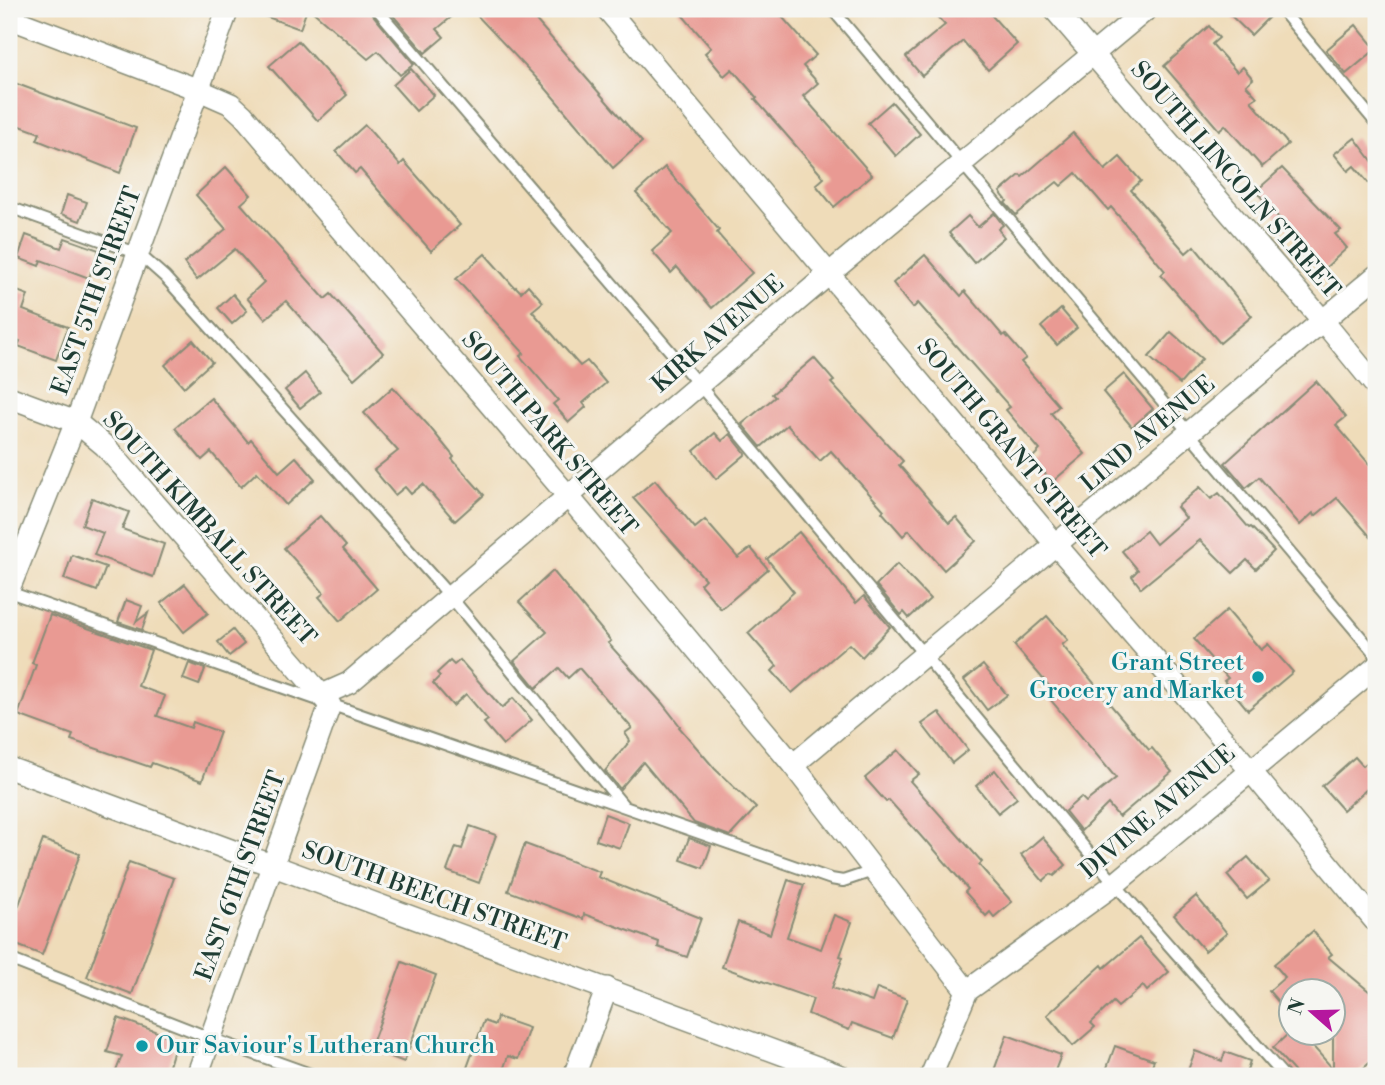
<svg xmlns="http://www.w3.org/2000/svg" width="1385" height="1085" viewBox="0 0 1385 1085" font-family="'Libre Bodoni',serif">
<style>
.building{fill:#e99a93}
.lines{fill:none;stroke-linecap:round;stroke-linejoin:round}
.lane-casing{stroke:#878c76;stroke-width:14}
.street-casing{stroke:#878c76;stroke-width:24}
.lane{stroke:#fff;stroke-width:10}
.street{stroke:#fff;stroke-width:21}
.culture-dot{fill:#0f9aa8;stroke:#f6f6f2;stroke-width:2.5}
.labels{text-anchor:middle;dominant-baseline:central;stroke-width:6;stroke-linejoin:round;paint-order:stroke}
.street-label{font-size:24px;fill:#1f3d34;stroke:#f6f6f2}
.culture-label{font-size:24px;fill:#0d838f;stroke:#f6f6f2;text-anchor:end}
</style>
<rect width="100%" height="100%" fill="#f6f6f2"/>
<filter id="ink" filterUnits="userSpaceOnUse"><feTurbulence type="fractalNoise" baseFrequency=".0143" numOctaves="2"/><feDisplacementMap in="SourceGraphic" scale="14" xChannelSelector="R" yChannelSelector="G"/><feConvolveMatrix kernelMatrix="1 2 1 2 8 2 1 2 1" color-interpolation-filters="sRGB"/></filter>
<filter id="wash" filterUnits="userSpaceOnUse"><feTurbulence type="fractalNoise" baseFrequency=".00686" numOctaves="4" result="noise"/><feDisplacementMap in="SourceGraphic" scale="28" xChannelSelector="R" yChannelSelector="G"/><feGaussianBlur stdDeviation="1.57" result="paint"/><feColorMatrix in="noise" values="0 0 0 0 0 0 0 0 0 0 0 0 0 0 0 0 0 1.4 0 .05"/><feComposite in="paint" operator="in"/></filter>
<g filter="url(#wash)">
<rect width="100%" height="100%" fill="#efdcb9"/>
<g id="blocks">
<!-- building -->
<g class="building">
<polygon points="251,9 307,9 300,29 251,11"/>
<polygon points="310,9 368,9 414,64 400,75 378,51 368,59"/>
<polygon points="395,9 461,9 437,29 444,37 425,53 391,13"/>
<polygon points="471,9 544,9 534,18 642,142 613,168 543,85"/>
<polygon points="677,9 775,9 816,55 803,66 818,83 803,96 872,175 834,207 816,185 824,178 755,99 757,98 732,69 724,76 705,53 711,48"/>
<polygon points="930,9 986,9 1017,44 988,70 963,41 922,76 906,57 945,25"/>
<polygon points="1224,9 1273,9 1274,12 1251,35"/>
<polygon points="1356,25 1376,49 1346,74 1326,50"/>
<polygon points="1209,26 1219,38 1212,44 1237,72 1243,67 1253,79 1246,85 1257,97 1251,101 1288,144 1262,167 1225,125 1219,130 1164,66"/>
<polygon points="298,41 347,95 318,121 269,66"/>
<polygon points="411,69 434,95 416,111 393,85"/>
<polygon points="9,81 136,128 120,173 37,140 40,133 9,122"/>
<polygon points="892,102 920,134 896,156 868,123"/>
<polygon points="365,125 400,165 404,161 460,225 431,251 360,169 355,173 336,151"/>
<polygon points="1073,133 1105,170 1120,157 1141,181 1131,190 1186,253 1194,246 1252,316 1220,343 1161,275 1165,271 1135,235 1111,207 1108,210 1076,173 1061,186 1057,182 1016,215 1005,203 1007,201 1000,192 1020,175 1022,177"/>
<polygon points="1355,138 1376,166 1376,192 1354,166 1348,171 1334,154"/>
<polygon points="226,167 251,195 241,204 325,299 331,294 383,353 354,379 286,301 265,319 247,298 264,282 235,249 197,280 184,263 226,229 196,195"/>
<polygon points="665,167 719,230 717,233 752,273 712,308 677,267 671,273 652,251 672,233 636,193"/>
<polygon points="1282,168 1341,230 1335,234 1347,248 1323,270 1256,191"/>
<polygon points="67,195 87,202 80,221 61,214"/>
<polygon points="994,213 1003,225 998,229 1004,237 974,263 949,233 968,216 978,227"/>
<polygon points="26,235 61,248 65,238 99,250 89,278 41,260 39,266 18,258"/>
<polygon points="485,254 515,288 516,287 521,292 528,285 543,302 532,311 580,366 587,361 606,383 583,403 586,407 569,422 553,404 558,400 520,356 524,353 456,279"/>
<polygon points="925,255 961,296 965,291 1003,336 1005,334 1026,358 1021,362 1059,406 1051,413 1085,454 1052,482 1032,458 1040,450 1006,410 1010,407 918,303 913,308 893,283"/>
<polygon points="9,288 28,295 23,310 68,327 56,360 18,346 20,341 12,338 11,343 9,342"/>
<polygon points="233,294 247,311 232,324 218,308"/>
<polygon points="1061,309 1077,328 1057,345 1041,327"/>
<polygon points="1171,332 1202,359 1180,384 1149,357"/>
<polygon points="193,340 212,362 184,387 165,365"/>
<polygon points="814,358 834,381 831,383 903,461 899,465 949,523 956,517 976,541 944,570 909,530 903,536 882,512 884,510 831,451 820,461 787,425 761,447 742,424 775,397 772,394"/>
<polygon points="305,373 320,392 300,408 285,390"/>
<polygon points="1124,374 1153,409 1132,427 1103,392"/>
<polygon points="1316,381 1346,417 1336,425 1376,472 1376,543 1337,498 1315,516 1313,513 1300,525 1259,477 1246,488 1225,463"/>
<polygon points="393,387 428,425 454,457 452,459 484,495 455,521 423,484 411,494 405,487 395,495 374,470 398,451 364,413"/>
<polygon points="211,398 248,442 251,439 279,472 296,457 315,479 286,505 257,472 241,487 211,452 202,460 175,428"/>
<polygon points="715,433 722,441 730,434 746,454 716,479 694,451"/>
<polygon points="655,480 695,528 705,520 738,558 751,548 768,569 721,609 700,584 705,579 633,498"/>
<polygon points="1200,487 1211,499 1219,493 1249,528 1251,527 1274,551 1256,569 1247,560 1233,573 1200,540 1141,588 1132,576 1138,570 1122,551 1146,531 1156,544 1186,518 1177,507"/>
<polygon points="92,498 129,512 122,529 164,544 153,577 94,555 103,533 82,525"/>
<polygon points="320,516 346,546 343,549 377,589 340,621 319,597 324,593 284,548"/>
<polygon points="799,532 856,603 864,596 890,627 862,657 849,644 792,693 772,671 777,666 748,633 794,592 767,559"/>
<polygon points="72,555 106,567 97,591 64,579"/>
<polygon points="897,564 930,599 909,618 904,612 901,615 876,585"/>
<polygon points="553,571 611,641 608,643 662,703 680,726 679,727 715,769 756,808 730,836 694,823 643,762 620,789 605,771 630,741 625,733 632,728 579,668 568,678 559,668 536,688 514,661 547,632 519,602"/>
<polygon points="185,584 208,613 184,632 161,603"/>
<polygon points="126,600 142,606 136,622 148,613 142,630 118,622"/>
<polygon points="1227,610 1261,650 1268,644 1293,672 1248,710 1224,681 1228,678 1194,639"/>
<polygon points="50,615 151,650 138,686 165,696 157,716 191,728 193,722 220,732 202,781 152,763 150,767 71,740 73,735 18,715 36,665 32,663"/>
<polygon points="1047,616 1068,640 1062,645 1098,688 1097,689 1149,750 1152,748 1172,772 1119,817 1108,804 1081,831 1065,811 1081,797 1086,802 1116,778 1044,692 1050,687 1014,645"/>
<polygon points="233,630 244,644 229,656 218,642"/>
<polygon points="460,660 502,708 513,698 532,720 503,745 484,723 488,720 466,694 453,706 433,683 440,676 437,673 450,661 454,665"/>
<polygon points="189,663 205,669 199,685 183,679"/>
<polygon points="983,665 1007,695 987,710 964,680"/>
<polygon points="939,712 968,750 952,763 922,724"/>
<polygon points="898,750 919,774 910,781 982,862 979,865 1012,902 994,917 990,912 986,916 965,892 968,889 927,841 926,842 889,800 886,802 865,778"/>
<polygon points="1376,755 1376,800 1367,789 1343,810 1322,786 1355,757 1363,766"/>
<polygon points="995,770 1017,798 998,813 976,786"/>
<polygon points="605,814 629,823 620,848 596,840"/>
<polygon points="470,826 496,835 479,883 447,871 456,847 462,849"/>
<polygon points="1042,837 1066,865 1054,876 1051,874 1043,881 1021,855"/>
<polygon points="689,838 711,846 703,868 681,860"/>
<polygon points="43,840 80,854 42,955 9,942 9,907 17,910"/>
<polygon points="525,844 600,872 598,877 701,918 687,957 658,947 659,942 584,914 583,919 508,891"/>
<polygon points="1248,857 1269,881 1247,899 1227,875"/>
<polygon points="129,862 174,878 132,994 87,977"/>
<polygon points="788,880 804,885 787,937 821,949 834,915 852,922 840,956 843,957 832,988 872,1002 877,988 907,999 893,1038 852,1023 849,1030 808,1014 813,999 722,967 738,922 770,934"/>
<polygon points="1196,896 1227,933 1205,951 1174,915"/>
<polygon points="1313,931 1332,954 1328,957 1376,997 1376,1057 1355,1076 1298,1076 1273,1048 1290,1032 1300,1032 1333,1069 1333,990 1291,990 1291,1017 1269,991 1285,977 1274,964"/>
<polygon points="1139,938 1169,972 1147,991 1143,986 1118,1007 1113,1002 1091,1023 1095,1027 1073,1046 1047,1015 1102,965 1104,968"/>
<polygon points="402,962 436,975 404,1062 370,1049"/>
<polygon points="497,1017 529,1028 518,1059 508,1056 501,1076 464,1076 484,1021 495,1025"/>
<polygon points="118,1018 177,1039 166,1076 114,1076 122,1056 107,1052"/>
<polygon points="1007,1035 1061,1055 1053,1076 992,1076"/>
<polygon points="1115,1046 1154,1060 1148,1076 1104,1076"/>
<polygon points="1195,1051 1222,1061 1225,1052 1250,1061 1247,1070 1259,1076 1186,1076"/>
</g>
</g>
</g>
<g filter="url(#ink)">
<use href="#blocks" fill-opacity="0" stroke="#878c76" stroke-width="2"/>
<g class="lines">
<!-- lane casing -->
<g class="lane-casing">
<g id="lane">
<polyline points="377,9 700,386 1115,884 1284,1076"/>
<polyline points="832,9 1376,655"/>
<polyline points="1281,9 1376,123"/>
<polyline points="9,207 139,254 165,277 450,596 623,805"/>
<polyline points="9,592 831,879 843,881 873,871"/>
<polyline points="9,959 210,1038 316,1076"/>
</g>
</g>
<!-- street casing -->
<g class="street-casing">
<g id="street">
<polyline points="607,9 1057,546 1250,770 1376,922"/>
<polyline points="1054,9 1323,321 1376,386"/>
<polyline points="9,18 199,90 231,104 243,115 568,496 793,765 967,991"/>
<polyline points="9,397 76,422 105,446 330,705 197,1076"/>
<polyline points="9,589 76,422 228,9"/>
<polyline points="322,695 349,683 830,273 1147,9"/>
<polyline points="793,765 1376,276"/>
<polyline points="9,768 841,1076"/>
<polyline points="574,1076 607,988"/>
<polyline points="931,1076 967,991 1115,884 1376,667"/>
</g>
</g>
<!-- lane -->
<use href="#lane" class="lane"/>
<!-- street -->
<use href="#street" class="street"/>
</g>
</g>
<!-- markers -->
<g class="culture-dot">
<circle cx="1258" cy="677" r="7"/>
<circle cx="142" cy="1046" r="7"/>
</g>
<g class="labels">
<!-- street labels -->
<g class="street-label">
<text transform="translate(1235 180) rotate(49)">SOUTH LINCOLN STREET</text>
<text transform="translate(97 291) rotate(-70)">EAST 5TH STREET</text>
<text transform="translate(718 334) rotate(-41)">KIRK AVENUE</text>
<text transform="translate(549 434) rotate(50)">SOUTH PARK STREET</text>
<text transform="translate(1148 434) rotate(-40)">LIND AVENUE</text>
<text transform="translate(1011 449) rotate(50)">SOUTH GRANT STREET</text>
<text transform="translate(209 529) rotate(48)">SOUTH KIMBALL STREET</text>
<text transform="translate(1158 812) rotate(-40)">DIVINE AVENUE</text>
<text transform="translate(241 876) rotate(-70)">EAST 6TH STREET</text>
<text transform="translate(434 897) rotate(20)">SOUTH BEECH STREET</text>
</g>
<!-- culture labels -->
<g class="culture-label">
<text x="1244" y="663">Grant Street<tspan x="1244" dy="28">Grocery and Market</tspan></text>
<text x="156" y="1046" text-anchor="start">Our Saviour's Lutheran Church</text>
</g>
</g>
<!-- margin -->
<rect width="1385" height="1085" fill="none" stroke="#f6f6f2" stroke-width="35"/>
<!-- north arrow -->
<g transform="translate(1312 1012) rotate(290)"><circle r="33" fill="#f6f6f2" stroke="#a0aca6" stroke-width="2"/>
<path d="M0-5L12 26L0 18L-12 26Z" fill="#b5179e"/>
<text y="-10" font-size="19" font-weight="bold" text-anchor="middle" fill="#1f3d34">N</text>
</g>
</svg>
